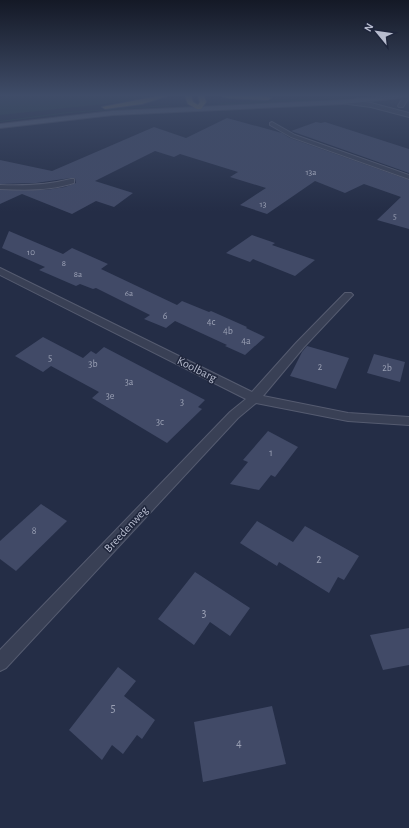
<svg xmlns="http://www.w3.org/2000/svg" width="409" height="828" viewBox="0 0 409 828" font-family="'Alegreya Sans',sans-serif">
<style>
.green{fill:#263d47}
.building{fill:#414a67}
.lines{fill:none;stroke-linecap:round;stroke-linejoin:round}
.minor-casing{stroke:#555b70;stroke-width:2}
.major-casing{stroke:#43495e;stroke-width:2}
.highway-casing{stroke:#41485d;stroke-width:2}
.minor{fill:#394055;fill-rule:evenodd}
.major{fill:#575f75;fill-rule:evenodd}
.highway{fill:#7c7455;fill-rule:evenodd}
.labels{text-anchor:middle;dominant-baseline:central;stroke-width:3;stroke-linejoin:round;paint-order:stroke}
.far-number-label{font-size:9px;fill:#9aa0b4}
.number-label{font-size:10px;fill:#9aa0b4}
.street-label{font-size:12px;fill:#b7bcce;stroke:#1e253b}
.near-number-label{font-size:12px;fill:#9aa0b4}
</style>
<rect width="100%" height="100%" fill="#242d46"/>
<!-- green -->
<g class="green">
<polygon points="6,96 153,96 133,101 0,115 0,98"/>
<polygon points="333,97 359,98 228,105 207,104"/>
<polygon points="169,105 169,106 68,113 0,122 0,121 68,112"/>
</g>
<!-- building -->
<g class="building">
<polygon points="227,118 282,133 290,138 409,180 409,229 377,220 401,197 364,184 345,193 315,181 267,214 240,205 266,188 230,177 238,172 180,154 174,157 155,151 95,181 133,193 114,207 96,201 72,214 22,194 0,204 0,190 46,190 65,187 76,183 75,178 71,178 36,183 0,184 0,160 52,171 154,127 186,138"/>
<polygon points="316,122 321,123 325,122 409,149 409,173 291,131"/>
<polygon points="9,231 63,254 72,248 108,264 101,269 177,305 182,301 209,312 211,311 247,327 246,328 265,337 245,355 225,346 227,345 175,321 166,328 144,319 150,315 96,288 93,289 80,284 76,286 39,270 45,267 2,248"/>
<polygon points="252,235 275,243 272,245 315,260 295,276 253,259 250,262 226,253"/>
<polygon points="43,337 83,358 91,351 96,354 104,347 205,400 198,407 202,409 167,443 92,398 99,392 51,366 43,372 15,356"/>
<polygon points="307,346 349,358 336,389 290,376 302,352"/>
<polygon points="374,354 405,362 400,382 367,373"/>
<polygon points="268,431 298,447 275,477 271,475 259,490 230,484 248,462 243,460"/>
<polygon points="41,504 67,521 16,571 0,559 0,541"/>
<polygon points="257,521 293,542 305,526 359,556 344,580 338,577 329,593 279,562 277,566 240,543"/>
<polygon points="195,572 250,608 230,636 210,622 194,645 158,619"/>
<polygon points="409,628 409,665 383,670 370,635"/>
<polygon points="118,667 136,681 124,696 155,720 142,739 137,735 123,754 112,745 102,760 69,730"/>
<polygon points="272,706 286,764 203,782 194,722"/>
</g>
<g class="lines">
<!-- minor casing -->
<g class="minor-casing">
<g id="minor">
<polygon points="404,96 409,97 403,107 399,107 398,106"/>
<polygon points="343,100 371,103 409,113 409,117 371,107 341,103 340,102"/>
<polygon points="272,122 295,135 409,175 409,179 291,137 270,125 270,123"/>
<path d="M71,179H74V183C49,191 25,190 0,189V185C25,186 47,185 71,179Z"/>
<polygon points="0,268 252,392 296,343 345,293 351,293 353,295 351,297 304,347 263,396 348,413 409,417 409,425 348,421 256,403 238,418 6,668 0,671 0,650 230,412 246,399 0,275"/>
</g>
</g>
<!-- major casing -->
<g class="major-casing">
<polygon id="major" points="385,96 404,96 401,98 343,104 113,115 0,128 0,124 113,111 343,100"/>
</g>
<!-- highway casing -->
<g class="highway-casing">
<g id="highway">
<polygon points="158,96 167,96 142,104 105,109 102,107"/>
<polygon points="185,96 191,96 193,102 198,105 200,102 198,96 204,96 206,102 201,109 197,109 188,104"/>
<polygon points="223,96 262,96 271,98 268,100 226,98"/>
</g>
</g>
<!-- minor -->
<use href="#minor" class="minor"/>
<!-- major -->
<use href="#major" class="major"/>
<!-- highway -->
<use href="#highway" class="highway"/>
</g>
<!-- sky -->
<linearGradient id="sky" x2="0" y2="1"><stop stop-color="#141926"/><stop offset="0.45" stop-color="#3f4c68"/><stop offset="1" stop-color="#3f4c68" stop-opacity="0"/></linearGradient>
<rect width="409" height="212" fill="url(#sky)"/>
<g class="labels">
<!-- far-number labels -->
<g class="far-number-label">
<text x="311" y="172">13a</text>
<text x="263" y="204">13</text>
<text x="395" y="216">5</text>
<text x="31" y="252">10</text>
<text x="64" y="263">8</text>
<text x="78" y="274">8a</text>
<text x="129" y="293">6a</text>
</g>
<!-- number labels -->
<g class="number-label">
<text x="165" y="316">6</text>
<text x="211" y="322">4c</text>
<text x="228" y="331">4b</text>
<text x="246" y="341">4a</text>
<text x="50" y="358">5</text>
<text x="93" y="364">3b</text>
<text x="320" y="367">2</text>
<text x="387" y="368">2b</text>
<text x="129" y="382">3a</text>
<text x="110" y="396">3e</text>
<text x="182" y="402">3</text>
<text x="160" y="422">3c</text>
<text x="271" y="453">1</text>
<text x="34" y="531">8</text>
</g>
<!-- street labels -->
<g class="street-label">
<text transform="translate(197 369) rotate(27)">Koolbarg</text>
<text transform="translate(126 529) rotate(-47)">Breedenweg</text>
</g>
<!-- near-number labels -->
<g class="near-number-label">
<text x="319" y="559">2</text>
<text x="204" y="613">3</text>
<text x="113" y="708">5</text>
<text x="239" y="743">4</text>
</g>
</g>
<!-- north arrow -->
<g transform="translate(377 32) rotate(299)" stroke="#1e253b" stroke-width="3" paint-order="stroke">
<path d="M0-3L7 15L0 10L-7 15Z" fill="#b7bcce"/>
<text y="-6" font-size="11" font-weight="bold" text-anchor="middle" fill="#b7bcce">N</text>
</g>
</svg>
